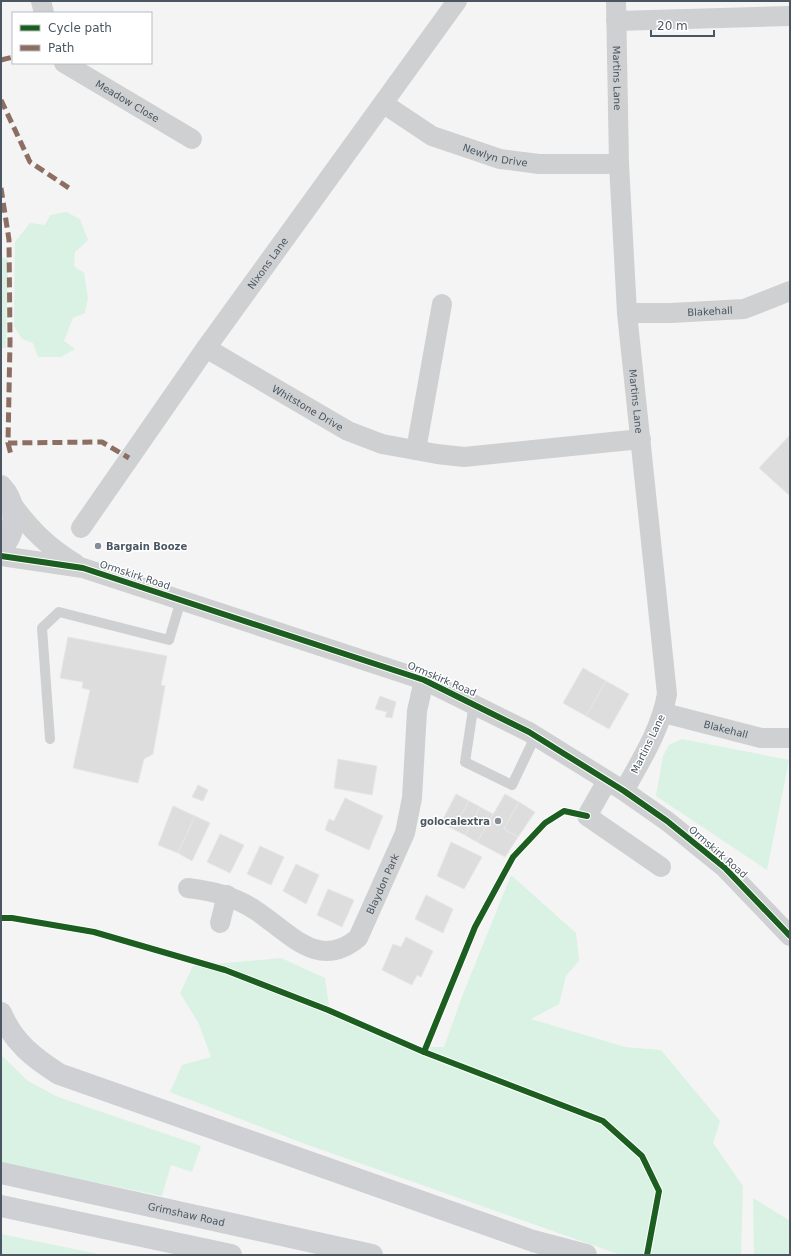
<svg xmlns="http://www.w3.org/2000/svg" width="791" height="1256" viewBox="0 0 791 1256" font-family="'DejaVu Sans',sans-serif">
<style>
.green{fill:#d9f2e3}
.building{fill:#ddddde;stroke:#e5e6e7}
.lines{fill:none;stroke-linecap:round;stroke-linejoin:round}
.lane{stroke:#ced0d2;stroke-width:10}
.street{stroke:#ced0d2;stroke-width:20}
.secondary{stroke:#ced0d4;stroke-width:22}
.quiet{stroke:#8d6e63;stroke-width:5;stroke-dasharray:10 5;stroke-linecap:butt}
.cycleway-casing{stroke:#fff;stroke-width:8}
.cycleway{stroke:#1b5e20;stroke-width:6}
.poi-dot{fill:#868d94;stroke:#fff;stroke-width:1.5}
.labels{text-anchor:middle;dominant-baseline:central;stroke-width:3;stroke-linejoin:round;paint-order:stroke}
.street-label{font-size:10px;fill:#4a5661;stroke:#fff}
.poi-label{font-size:10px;font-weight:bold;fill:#4a5661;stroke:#fff;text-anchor:start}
</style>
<rect width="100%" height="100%" fill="#f4f4f4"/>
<!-- green -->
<g class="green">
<polygon points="66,212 80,219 88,240 75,252 74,266 84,273 88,299 85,313 73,318 64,341 75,349 61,357 38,357 33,343 22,339 14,326 15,242 30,223 45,225 50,215"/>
<polygon points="1,256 8,260 6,348 1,348"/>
<polygon points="682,739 789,760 767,870 656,796 663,756 669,745"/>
<polygon points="511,875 576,933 579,961 566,976 559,1004 531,1019 625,1047 661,1050 720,1121 713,1143 743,1186 741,1255 623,1255 615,1253 308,1145 170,1092 182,1065 211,1057 199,1024 180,993 193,966 281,958 325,978 329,1006 411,1047 444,1047 463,994"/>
<polygon points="1,1055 28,1081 58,1097 201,1146 192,1172 171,1165 162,1196 1,1163"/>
<polygon points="753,1198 790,1221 790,1255 754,1255"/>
<polygon points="1,1234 103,1255 1,1255"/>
</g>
<!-- building -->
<g class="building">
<polygon points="789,436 790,493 789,495 759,468"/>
<polygon points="68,637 167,656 161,685 165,686 153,754 144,759 138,783 73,768 90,690 82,688 83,682 60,678"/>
<polygon points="583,668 606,681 586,716 563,703"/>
<polygon points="606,681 629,694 609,729 586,716"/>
<polygon points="380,696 396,702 392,718 385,717 387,712 375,709"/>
<polygon points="338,759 377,766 372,795 334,788"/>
<polygon points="198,785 208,790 203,801 192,797"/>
<polygon points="456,794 469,801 453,829 441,823"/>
<polygon points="505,794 519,802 504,829 518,837 505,857 477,842"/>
<polygon points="345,798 383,816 369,850 325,830 329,819 334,821"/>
<polygon points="469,801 480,807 465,835 453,829"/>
<polygon points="519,802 535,812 518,837 504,829"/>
<polygon points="173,806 195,816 178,853 158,845"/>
<polygon points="480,807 493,814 477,842 465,835"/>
<polygon points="195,816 210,823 192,861 178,853"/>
<polygon points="220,834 244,845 230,873 207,862"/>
<polygon points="451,842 482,857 464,889 437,876"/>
<polygon points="260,846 284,857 271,885 247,874"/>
<polygon points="296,864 319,875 306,904 283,891"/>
<polygon points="328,889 354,900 342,927 317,915"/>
<polygon points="426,895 453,909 443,933 415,919"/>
<polygon points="406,937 433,951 421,977 417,975 412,985 382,970 393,944 401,947"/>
</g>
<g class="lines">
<!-- lane -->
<g class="lane">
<polyline points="474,703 465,762 512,785 535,737"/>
<polyline points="50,739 42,628 59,612 169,640 181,600"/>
</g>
<!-- street -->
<g class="street">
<polyline points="41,1 44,13"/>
<path id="s1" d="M616,1L619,164L627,313L667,694C661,729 641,760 624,791"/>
<polyline points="616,21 790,16"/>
<path id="s2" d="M64,63L192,139"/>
<path id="s3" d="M384,104L432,136L500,159L539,164H619"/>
<path id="s4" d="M627,313H671L744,309L790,291"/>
<path id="s5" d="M206,348L348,431L382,444L437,454L464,457L641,439"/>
<polyline points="416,450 442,304"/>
<path d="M11,503C31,530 48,547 76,564"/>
<path id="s6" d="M81,528L206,348L457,1"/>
<polyline points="1,556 83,568 424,680 529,732 624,791 667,821 725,868 790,936"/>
<path id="s7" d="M664,713L761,738H790"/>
<polyline points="607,781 587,816 661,867"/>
<path id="s8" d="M188,888C212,891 234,896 255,910C288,931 318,972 358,938L405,833L412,798L417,711L424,680"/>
<polyline points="220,923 227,895"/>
</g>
<!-- secondary -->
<g class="secondary">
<path d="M1,486C17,503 18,532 1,548"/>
<path d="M1,1013C13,1042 34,1058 59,1074L533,1241L586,1255"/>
<path id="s9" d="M1,1173L372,1255"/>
<polyline points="1,1206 231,1255"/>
</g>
<!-- quiet -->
<g class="quiet">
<polyline points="1,60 13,57"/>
<polyline points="1,100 30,162 72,190"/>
<polyline points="1,188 9,240 10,341 8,443 102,442 129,458"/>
<polyline points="8,443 11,455"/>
</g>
<!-- cycleway casing -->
<g class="cycleway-casing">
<g id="cycleway">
<polyline points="1,556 83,568 424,680 529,732 624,791 667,821 725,868 790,936"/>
<polyline points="587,816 564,811 545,823 513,857 475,927 424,1052 603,1121 642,1156 659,1191 647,1255"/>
<polyline points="1,918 12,918 94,932 225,970 328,1010 424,1052"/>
</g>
</g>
<!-- cycleway -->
<use href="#cycleway" class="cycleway"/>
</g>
<!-- markers -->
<g class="poi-dot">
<circle cx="98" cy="546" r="4"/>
<circle cx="498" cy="821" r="4"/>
</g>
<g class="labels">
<!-- street labels -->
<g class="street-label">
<text stroke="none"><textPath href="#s1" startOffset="77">Martins Lane</textPath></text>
<text stroke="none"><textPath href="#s2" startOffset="74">Meadow Close</textPath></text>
<text stroke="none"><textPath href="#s3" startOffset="124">Newlyn Drive</textPath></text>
<text stroke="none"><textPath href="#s6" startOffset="324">Nixons Lane</textPath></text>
<text stroke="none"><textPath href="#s4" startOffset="83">Blakehall</textPath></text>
<text stroke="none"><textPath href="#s1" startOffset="401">Martins Lane</textPath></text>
<text stroke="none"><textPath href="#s5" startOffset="118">Whitstone Drive</textPath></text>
<text transform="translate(135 575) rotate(18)">Ormskirk Road</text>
<text transform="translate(442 679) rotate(23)">Ormskirk Road</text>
<text stroke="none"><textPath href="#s7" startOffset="64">Blakehall</textPath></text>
<text transform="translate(648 744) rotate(-64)">Martins Lane</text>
<text transform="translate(718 852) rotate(41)">Ormskirk Road</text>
<text stroke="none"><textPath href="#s8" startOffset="249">Blaydon Park</textPath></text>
<text stroke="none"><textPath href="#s9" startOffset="190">Grimshaw Road</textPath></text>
</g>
<!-- poi labels -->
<g class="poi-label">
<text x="106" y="546">Bargain Booze</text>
<text x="490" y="821" text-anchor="end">golocalextra</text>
</g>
</g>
<!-- border -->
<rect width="791" height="1256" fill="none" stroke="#4a5661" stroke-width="4"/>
<!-- legend -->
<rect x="12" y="12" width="140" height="52" fill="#ffffff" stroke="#b7bbc0"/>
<rect x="20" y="25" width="20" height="6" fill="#1b5e20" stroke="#b7bbc0"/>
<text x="48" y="32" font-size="12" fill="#4a5661">Cycle path</text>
<rect x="20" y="45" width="20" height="6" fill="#8d6e63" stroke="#b7bbc0"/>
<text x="48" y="52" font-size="12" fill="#4a5661">Path</text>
<!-- scale -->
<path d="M651 30v6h63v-6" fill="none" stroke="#4a5661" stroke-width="2"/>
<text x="657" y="30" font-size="12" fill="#4a5661" stroke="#ffffff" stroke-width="3" paint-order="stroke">20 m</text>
</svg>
